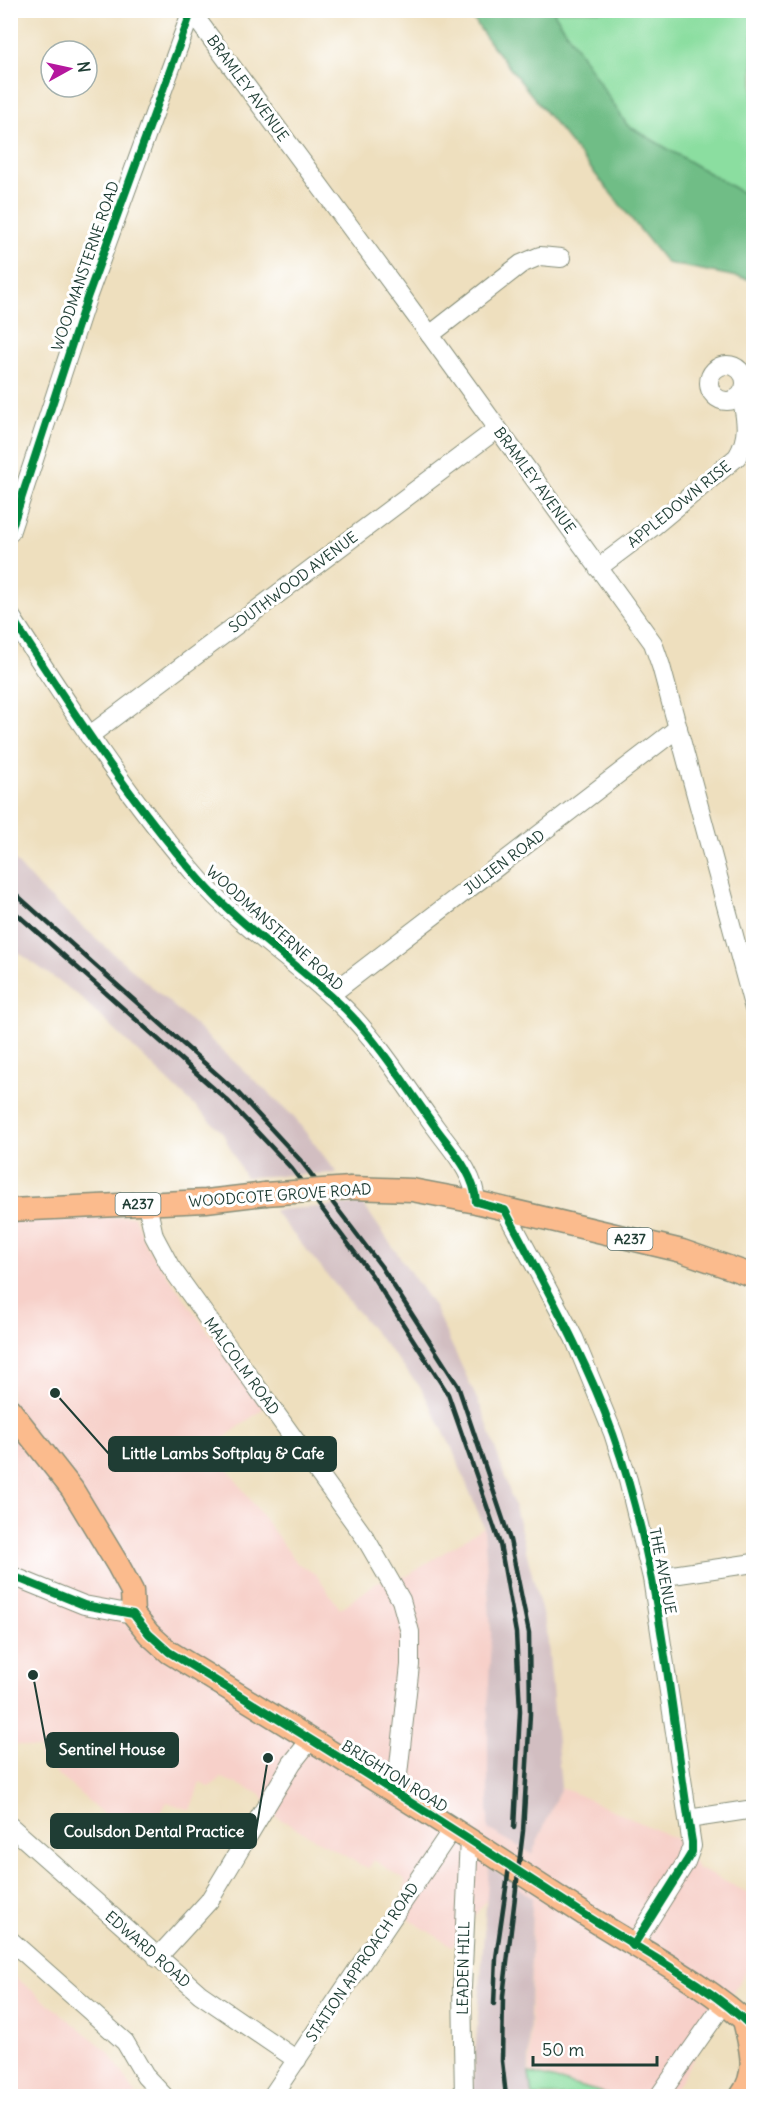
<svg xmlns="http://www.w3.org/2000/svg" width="764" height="2107" viewBox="0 0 764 2107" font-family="Delius,sans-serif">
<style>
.built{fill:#f7d0c9}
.industrial{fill:#d2bec1}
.green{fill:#8bdea0;stroke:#558e6a;stroke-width:1.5}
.forest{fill:#70bd86;stroke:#487d5d;stroke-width:1.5}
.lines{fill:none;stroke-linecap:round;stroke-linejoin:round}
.minor-casing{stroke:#868e79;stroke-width:20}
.major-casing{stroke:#868e79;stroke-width:25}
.minor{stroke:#fff;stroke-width:18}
.major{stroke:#fbbb8d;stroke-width:22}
.rail{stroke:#1f3d34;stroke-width:4.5}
.major-bridge-casing{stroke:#868e79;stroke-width:25;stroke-linecap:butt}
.major-bridge{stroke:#fbbb8d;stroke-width:22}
.cycleway-casing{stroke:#fff;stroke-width:11}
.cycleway{stroke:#00873e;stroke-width:8}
.labels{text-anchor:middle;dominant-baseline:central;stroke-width:6;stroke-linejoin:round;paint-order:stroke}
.shield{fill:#fff;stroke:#627771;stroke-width:1.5}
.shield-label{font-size:14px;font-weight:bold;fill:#1f3d34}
.street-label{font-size:15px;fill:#1f3d34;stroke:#fff}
.leader{fill:none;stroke:#1f3d34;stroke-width:2}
.callout-dot{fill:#1f3d34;stroke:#fff;stroke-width:2}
.callout{fill:#1f3d34;stroke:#1f3d34;stroke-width:2}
.callout-label{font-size:16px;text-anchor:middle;font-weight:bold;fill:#fff}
</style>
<rect width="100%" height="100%" fill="#fff"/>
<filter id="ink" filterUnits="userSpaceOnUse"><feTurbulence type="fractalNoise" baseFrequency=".0167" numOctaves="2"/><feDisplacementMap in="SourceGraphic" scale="12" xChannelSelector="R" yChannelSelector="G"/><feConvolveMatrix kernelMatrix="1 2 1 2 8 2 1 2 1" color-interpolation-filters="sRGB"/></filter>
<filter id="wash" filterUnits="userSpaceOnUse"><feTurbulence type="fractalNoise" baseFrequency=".008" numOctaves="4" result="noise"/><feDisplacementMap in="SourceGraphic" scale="24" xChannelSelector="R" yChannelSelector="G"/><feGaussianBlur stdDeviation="1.35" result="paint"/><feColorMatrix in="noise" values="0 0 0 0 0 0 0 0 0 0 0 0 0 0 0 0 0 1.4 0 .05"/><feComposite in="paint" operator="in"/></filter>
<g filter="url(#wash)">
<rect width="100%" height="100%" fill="#eedfbe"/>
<!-- built -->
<g class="built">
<polygon points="134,1216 146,1246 264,1408 219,1442 221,1460 297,1563 317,1575 340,1609 378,1582 407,1576 484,1527 491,1633 532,1854 561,1787 681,1841 697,1868 753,1895 753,1959 671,2096 615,2096 530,2073 532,1899 489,1865 487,1899 452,1946 402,1915 405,1880 374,1860 368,1869 273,1815 261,1794 222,1778 209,1787 200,1783 190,1810 167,1802 141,1847 39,1758 42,1750 11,1743 11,1221"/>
<polygon points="10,1973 109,2052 137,2096 11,2096"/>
</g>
<!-- industrial -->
<g class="industrial">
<polygon points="10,855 40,889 187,1018 293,1116 337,1173 245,1177 222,1132 79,996 11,947"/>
<polygon points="363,1204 433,1305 484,1414 516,1511 547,1633 561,1787 532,1854 488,1829 488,1708 491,1633 484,1527 451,1446 421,1388 273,1210"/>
<polygon points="489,1865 532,1898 529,2073 532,2096 472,2096"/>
</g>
<!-- green -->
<g class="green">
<polygon points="470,11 753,11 753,274"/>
<polygon points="529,2073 530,2073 615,2096 532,2096"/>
</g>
<!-- forest -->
<polygon class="forest" points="468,11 553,11 627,125 753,199 753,280 667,263 489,42"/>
</g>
<g filter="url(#ink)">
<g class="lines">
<!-- minor casing -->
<g class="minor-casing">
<g id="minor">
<polyline points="190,10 430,335 653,643 661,666 754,1009"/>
<polyline points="430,335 521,264 540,256 561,258"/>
<circle cx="727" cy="383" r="18"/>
<polyline points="10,533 87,298 192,10"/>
<path d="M598,568L654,526L737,457C750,436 746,419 741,395"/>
<path d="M10,615C69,706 128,798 200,880C242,928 300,965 345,1009C380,1044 407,1088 436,1128C452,1150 475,1174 476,1202"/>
<polyline points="89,736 497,429"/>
<polyline points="330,995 678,728"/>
<polyline points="147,1204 154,1236 170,1266 366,1539 401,1600 410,1632 410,1665 396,1793"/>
<polyline points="505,1210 574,1338 613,1433 628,1480 652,1578 692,1846 686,1862 633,1946"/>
<polyline points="10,1575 84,1605 133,1614"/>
<polyline points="652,1578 754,1563"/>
<polyline points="688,1819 754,1809"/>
<polyline points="10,1826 200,1994 297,2060"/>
<polyline points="10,1940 125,2042 145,2076 164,2096"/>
<polyline points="157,1958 209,1901 292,1763 311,1739"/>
<polyline points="272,2096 453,1828"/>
<polyline points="464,2096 462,1988 469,1839"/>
<polyline points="659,2096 725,2002"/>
</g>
</g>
<!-- major casing -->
<g class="major-casing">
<g id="major">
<polyline points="351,1188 412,1190 476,1202 682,1251 754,1276"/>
<polyline points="10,1210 206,1201 265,1194"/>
<path d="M10,1410L72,1489L118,1565L132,1591L133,1614L149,1634L169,1652C308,1737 445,1823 581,1912C639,1950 704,1981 754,2029"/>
<path d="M741,2096C759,2072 750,2047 744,2020"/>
</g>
</g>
<!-- minor -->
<use href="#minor" class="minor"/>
<!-- major -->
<use href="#major" class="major"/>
<!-- rail -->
<g class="rail">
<polyline points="10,889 239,1094 301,1161 381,1266 458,1386 510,1540 529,1633 530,1714 523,1831 503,1996 502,2061 506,2096"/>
<polyline points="10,908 229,1102 292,1169 371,1274 448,1394 500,1544 516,1633 520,1711 514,1828"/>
<polyline points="494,2004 496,1958 509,1867"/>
</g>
<!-- major-bridge casing -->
<g class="major-bridge-casing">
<polyline id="major-bridge" points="265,1194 351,1188"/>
</g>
<!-- major-bridge -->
<use href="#major-bridge" class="major-bridge"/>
<!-- cycleway casing -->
<g class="cycleway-casing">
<g id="cycleway">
<polyline points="10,533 87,298 192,10"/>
<path d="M10,615C69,706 128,798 200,880C242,928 300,965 345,1009C380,1044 407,1088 436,1128C452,1150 475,1174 476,1202L505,1210C543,1283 585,1355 613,1434C660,1565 670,1706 692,1842V1852L686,1862L633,1946"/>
<path d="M10,1575L84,1605L133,1614L149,1634L169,1652C308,1737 445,1823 581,1912C639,1950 704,1981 754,2029"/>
</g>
</g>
<!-- cycleway -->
<use href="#cycleway" class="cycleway"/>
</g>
</g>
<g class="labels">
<!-- shield labels -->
<g class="shield">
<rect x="115.5" y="1193" width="45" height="22" rx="4.5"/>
<rect x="607.5" y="1228" width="45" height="22" rx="4.5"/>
</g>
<g class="shield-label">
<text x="138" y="1204">A237</text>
<text x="630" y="1239">A237</text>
</g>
<!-- street labels -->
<g class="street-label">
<text transform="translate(248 88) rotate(54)">BRAMLEY AVENUE</text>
<text transform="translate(85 266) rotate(-71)">WOODMANSTERNE ROAD</text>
<text transform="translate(535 480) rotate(54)">BRAMLEY AVENUE</text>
<text transform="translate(679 504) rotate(-39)">APPLEDOWN RISE</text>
<text transform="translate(293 582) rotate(-37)">SOUTHWOOD AVENUE</text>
<text transform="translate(504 862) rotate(-37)">JULIEN ROAD</text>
<text transform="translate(275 928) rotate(42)">WOODMANSTERNE ROAD</text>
<text transform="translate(280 1195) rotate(-4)">WOODCOTE GROVE ROAD</text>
<text transform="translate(242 1366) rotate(54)">MALCOLM ROAD</text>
<text transform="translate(663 1571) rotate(79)">THE AVENUE</text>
<text transform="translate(395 1776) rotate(32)">BRIGHTON ROAD</text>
<text transform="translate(148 1949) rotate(41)">EDWARD ROAD</text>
<text transform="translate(362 1962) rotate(-56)">STATION APPROACH ROAD</text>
<text transform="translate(463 1968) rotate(-89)">LEADEN HILL</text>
</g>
</g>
<!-- callouts -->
<path class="leader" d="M55 1393L109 1454M33 1675L47 1750M268 1758L256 1831"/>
<g class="callout-dot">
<circle cx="55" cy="1393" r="6"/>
<circle cx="33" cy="1675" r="6"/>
<circle cx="268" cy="1758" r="6"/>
</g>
<g class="callout">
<rect x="109" y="1437" width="227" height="34" rx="6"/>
<rect x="47" y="1733" width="131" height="34" rx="6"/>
<rect x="51" y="1814" width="205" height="34" rx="6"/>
</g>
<g class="callout-label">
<text x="223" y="1459">Little Lambs Softplay &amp; Cafe</text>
<text x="112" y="1755">Sentinel House</text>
<text x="154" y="1837">Coulsdon Dental Practice</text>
</g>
<!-- margin -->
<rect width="764" height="2107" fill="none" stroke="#fff" stroke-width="36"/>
<!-- north arrow -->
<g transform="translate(69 69) rotate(82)"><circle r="28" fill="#ffffff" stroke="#a5b1ae" stroke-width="1.5"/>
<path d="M0-4.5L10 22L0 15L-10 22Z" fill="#b5179e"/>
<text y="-9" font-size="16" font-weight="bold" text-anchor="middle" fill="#1f3d34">N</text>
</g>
<!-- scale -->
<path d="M533 2056v9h124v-9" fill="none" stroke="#1f3d34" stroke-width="3"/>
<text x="542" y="2056" font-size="18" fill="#1f3d34" stroke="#ffffff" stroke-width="4.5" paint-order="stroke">50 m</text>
</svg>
